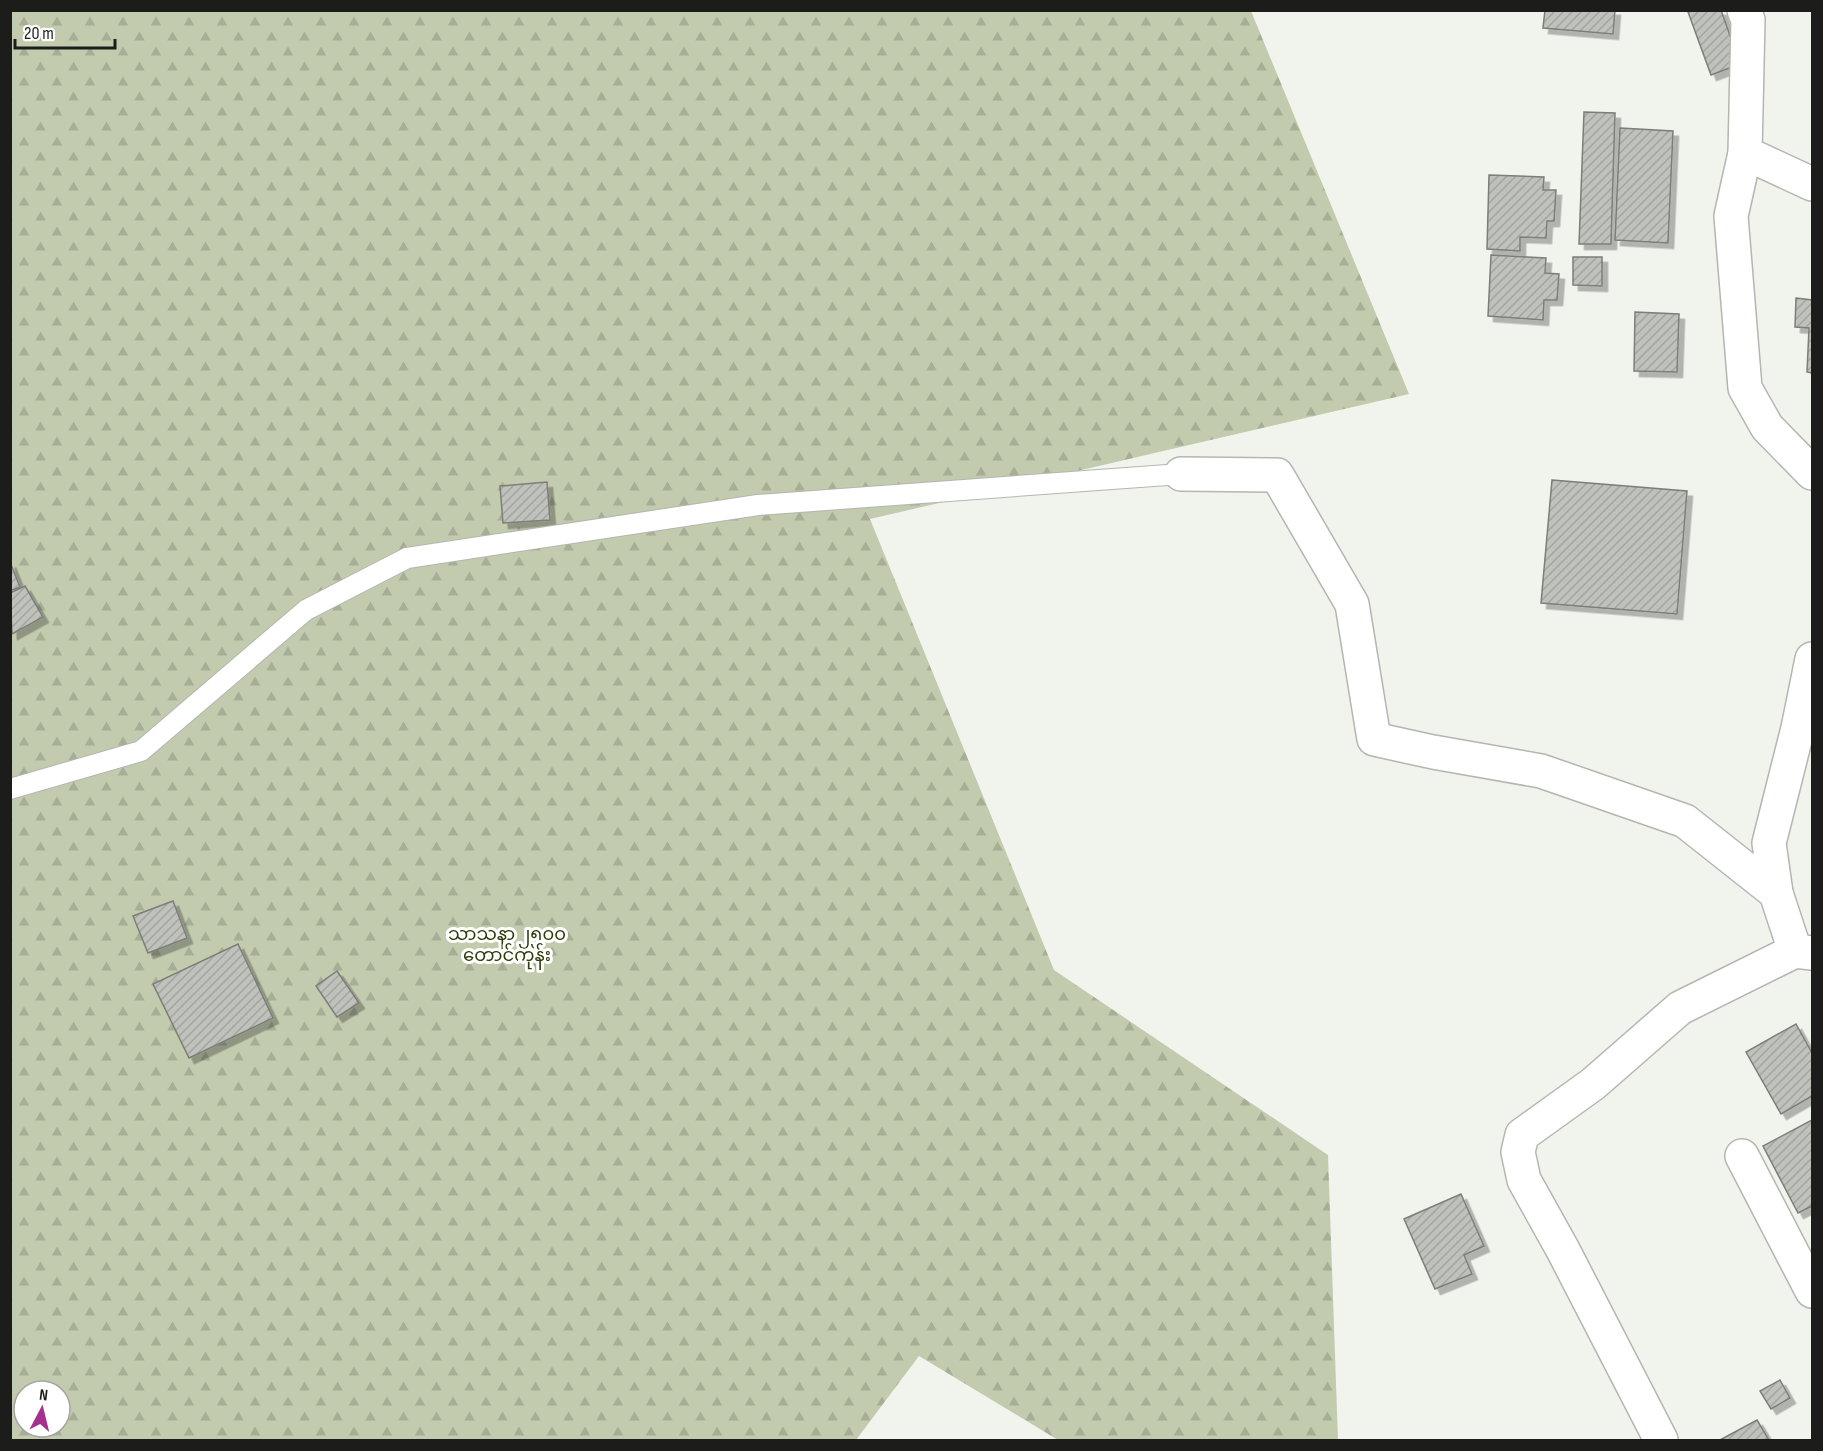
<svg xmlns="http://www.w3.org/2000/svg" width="1823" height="1451" viewBox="0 0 1823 1451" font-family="'Sofia Sans Condensed','Noto Sans Myanmar',sans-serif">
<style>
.forest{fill:url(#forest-firs);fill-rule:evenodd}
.building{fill:url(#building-hatch);stroke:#7c7e78;stroke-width:1.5;filter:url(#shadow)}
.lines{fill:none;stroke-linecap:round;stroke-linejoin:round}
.lane-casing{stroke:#b4b6b0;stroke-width:22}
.street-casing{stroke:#b4b6b0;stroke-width:36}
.lane{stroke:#fff;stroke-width:20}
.street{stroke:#fff;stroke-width:33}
.labels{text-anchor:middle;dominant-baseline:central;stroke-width:6;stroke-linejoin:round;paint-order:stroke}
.park-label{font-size:18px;fill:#2e3a08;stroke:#fff}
</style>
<defs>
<pattern id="forest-firs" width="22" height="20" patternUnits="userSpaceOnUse" patternTransform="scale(1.5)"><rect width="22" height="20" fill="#c2cbae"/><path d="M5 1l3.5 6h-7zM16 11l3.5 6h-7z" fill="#a6ae95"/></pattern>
<pattern id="building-hatch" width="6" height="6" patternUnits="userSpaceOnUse" patternTransform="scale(1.5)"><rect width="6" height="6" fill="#bfc1bb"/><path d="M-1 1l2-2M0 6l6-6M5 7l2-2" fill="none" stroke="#a4a5a0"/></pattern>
<filter id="shadow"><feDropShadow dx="5.5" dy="5.5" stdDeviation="0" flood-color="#0004"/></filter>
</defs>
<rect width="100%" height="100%" fill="#f1f4ed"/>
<!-- forest -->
<path class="forest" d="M10,11H1251L1409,394L870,519L1054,970L1328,1155L1338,1440H1058L919,1356L856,1440H11ZM24,1391H60V1427H24Z"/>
<!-- building -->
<g class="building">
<polygon points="1545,10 1615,10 1613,34 1543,28"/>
<polygon points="1693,10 1721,10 1740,64 1711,75 1688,12"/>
<polygon points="1584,112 1615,113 1611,244 1579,244"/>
<polygon points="1620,128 1673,131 1668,243 1615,240"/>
<polygon points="1489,175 1544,177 1543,190 1556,190 1554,221 1547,221 1546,238 1520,237 1520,251 1487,249"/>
<polygon points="1491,255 1546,258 1545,273 1559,274 1557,300 1544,300 1543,320 1488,316"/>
<polygon points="1573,257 1602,257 1602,286 1573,285"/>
<polygon points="1796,298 1812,300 1812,373 1807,372 1809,328 1795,327"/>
<polygon points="1635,312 1679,314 1677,372 1634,371"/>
<polygon points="1552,480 1687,491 1677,614 1541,603"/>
<polygon points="547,482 550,520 503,523 500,486"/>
<polygon points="10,562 20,587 10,591"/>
<polygon points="25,586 43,617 12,634 10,593"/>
<polygon points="173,901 187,938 148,953 133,916"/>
<polygon points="238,944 273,1018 189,1058 153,984"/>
<polygon points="337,971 359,1003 337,1017 316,986"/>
<polygon points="1796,1024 1812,1053 1812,1096 1781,1114 1746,1052"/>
<polygon points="1812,1120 1812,1206 1798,1213 1763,1146"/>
<polygon points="1461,1194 1484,1246 1464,1255 1472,1274 1435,1289 1404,1219"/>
<polygon points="1780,1380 1790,1398 1771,1409 1760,1391"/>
<polygon points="1757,1420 1769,1440 1720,1440"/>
</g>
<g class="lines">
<!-- lane casing -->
<g class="lane-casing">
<polyline id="lane" points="10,789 141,751 306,610 407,558 758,505 1181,474"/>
</g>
<!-- street casing -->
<g class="street-casing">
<g id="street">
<polyline points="1744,10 1748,20 1745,153 1731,216 1745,388 1767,427 1812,473"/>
<polyline points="1745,153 1812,184"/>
<polyline points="1181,474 1277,475 1352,604 1374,739 1433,752 1541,771 1685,821 1776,893 1795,951"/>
<polyline points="1776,893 1769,843 1798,728 1812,659"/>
<polyline points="1742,1156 1812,1291"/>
<polyline points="1661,1440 1563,1250 1524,1180 1518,1152 1522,1135 1593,1084 1680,1008 1795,951 1812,953"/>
</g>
</g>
<!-- lane -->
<use href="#lane" class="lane"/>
<!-- street -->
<use href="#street" class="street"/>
</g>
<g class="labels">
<!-- park labels -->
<g class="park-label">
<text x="507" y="934">သာသနာ ၂၅၀၀<tspan x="507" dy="21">တောင်ကုန်း</tspan></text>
</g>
</g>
<!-- border -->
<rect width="1823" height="1451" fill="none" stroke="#1c1d1b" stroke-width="24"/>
<!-- north arrow -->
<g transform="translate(42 1409) rotate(7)"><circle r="28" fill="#ffffff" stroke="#a4a5a4" stroke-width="1.5"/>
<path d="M0-4.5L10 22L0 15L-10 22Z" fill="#a5318c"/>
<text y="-9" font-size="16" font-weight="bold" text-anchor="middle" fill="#1c1d1b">N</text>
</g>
<!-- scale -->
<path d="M15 39v9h100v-9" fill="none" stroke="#1c1d1b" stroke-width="3"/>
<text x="24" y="39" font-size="18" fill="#1c1d1b" stroke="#ffffff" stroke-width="4.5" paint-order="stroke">20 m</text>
</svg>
